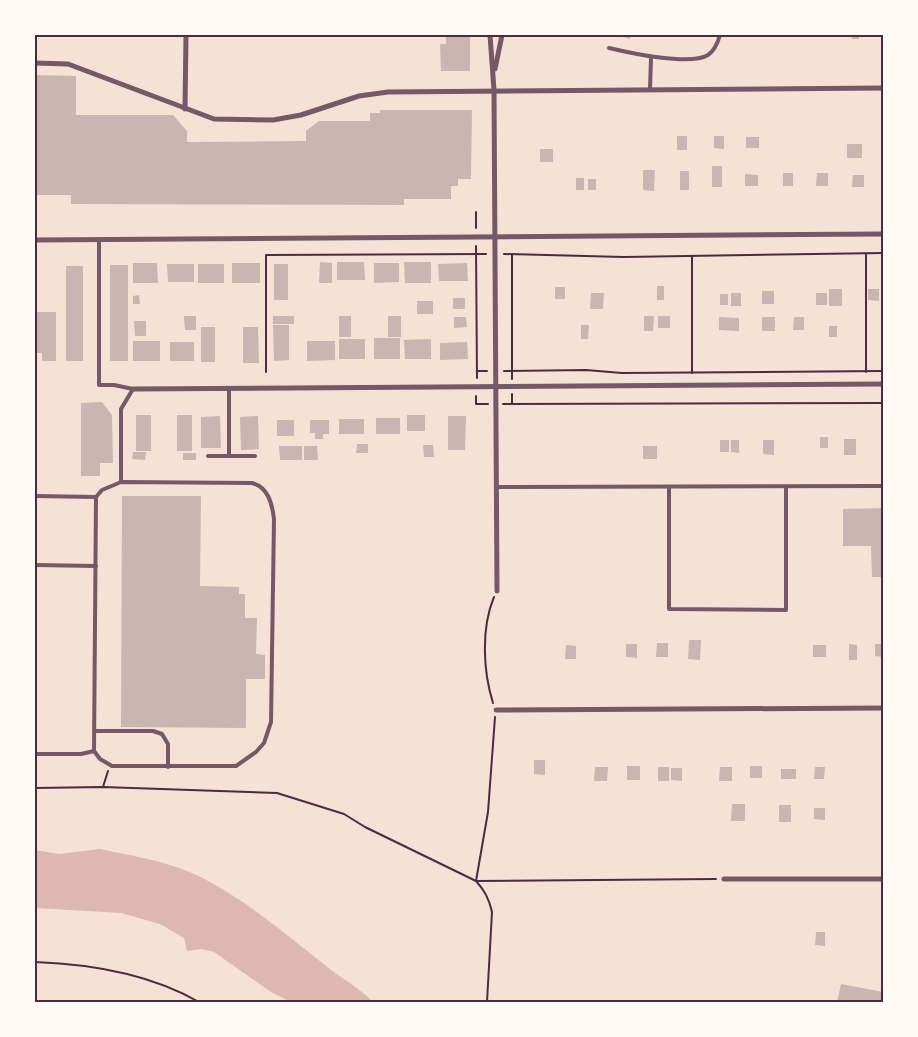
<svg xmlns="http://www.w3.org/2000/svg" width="918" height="1037" viewBox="0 0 918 1037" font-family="'Titillium Web',sans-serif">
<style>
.water{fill:#dcb8b0}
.building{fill:#ccb4b1}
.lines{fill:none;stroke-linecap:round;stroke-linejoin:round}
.path{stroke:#4a2c40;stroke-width:2}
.service{stroke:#755966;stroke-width:4}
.minor{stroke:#755966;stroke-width:5}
.neatline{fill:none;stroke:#4a2c40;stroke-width:2}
</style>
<rect width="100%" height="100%" fill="#f7e1d7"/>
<!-- water -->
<path class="water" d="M99,849C124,854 149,858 173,866C225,882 282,931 325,965C340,978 359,987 373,1002H291L271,992L214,952L202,949L187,951L184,938L160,924L121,913L35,908V850L59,854Z"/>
<!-- building -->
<g class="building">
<polygon points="446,35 470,35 470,71 441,71 440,44 446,44"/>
<polygon points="616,35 631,35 630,39"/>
<rect x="852" y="35" width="7" height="4"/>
<polygon points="35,75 76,76 76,115 173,115 187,131 187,142 306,141 306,131 319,121 370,121 370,113 380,113 380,110 472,110 471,179 458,179 458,186 451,186 451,199 404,199 404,205 71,204 71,195 35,195"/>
<rect x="677" y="136" width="10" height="14"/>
<polygon points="714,136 724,136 724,149 714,148"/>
<rect x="746" y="137" width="13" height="11"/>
<rect x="847" y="144" width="15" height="14"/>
<rect x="540" y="149" width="13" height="13"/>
<rect x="712" y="166" width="10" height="21"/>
<polygon points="643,170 655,170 654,191 643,190"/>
<rect x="680" y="171" width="9" height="19"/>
<rect x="783" y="173" width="10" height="13"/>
<polygon points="817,173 828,173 828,186 816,186"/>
<polygon points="745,174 758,175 758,186 745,186"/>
<polygon points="853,175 864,175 864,187 852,187"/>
<rect x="576" y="178" width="8" height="12"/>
<rect x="588" y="179" width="8" height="11"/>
<polygon points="320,262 332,263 332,283 319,283"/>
<polygon points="337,262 364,262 365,280 337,280"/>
<polygon points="404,262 431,262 431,283 405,283"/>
<polygon points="133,263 157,263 158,283 133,283"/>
<rect x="232" y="263" width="28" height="20"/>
<polygon points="374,263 399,263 399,282 374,283"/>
<polygon points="467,263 468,281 439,281 438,264"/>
<polygon points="167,264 194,264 194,282 168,282"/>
<rect x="198" y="264" width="26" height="19"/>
<rect x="274" y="264" width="14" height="36"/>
<rect x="110" y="265" width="18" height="96"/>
<rect x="66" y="266" width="17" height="95"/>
<rect x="657" y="286" width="7" height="14"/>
<rect x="555" y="287" width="10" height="12"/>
<rect x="829" y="289" width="13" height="17"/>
<polygon points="868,289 879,289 879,301 868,300"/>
<rect x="762" y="291" width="12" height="13"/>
<polygon points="591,293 604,293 603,309 590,309"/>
<rect x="731" y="293" width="10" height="13"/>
<rect x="816" y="293" width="11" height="12"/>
<rect x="720" y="294" width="8" height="11"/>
<polygon points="139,295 140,304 133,304 133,296"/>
<rect x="453" y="298" width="12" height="11"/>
<rect x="417" y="301" width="16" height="13"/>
<polygon points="35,312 56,312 56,361 42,361 42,353 35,353"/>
<polygon points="184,316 196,316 196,330 185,330"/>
<rect x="273" y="316" width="21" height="8"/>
<rect x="339" y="316" width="12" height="21"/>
<rect x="388" y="316" width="13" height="21"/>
<polygon points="644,316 654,316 653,331 644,331"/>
<rect x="658" y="316" width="12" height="12"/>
<polygon points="454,317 466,317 467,327 454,328"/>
<polygon points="719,317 739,318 739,331 719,330"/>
<rect x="762" y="317" width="13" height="14"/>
<polygon points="794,317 804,317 804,330 793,330"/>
<polygon points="134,321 146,321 146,336 135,336"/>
<polygon points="273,325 289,325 289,360 274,361"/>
<polygon points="581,325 589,325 588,339 581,339"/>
<rect x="829" y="326" width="8" height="11"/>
<rect x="201" y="327" width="14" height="35"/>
<polygon points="243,327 258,327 259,363 243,363"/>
<rect x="374" y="338" width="26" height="21"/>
<rect x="339" y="339" width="26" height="20"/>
<polygon points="431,339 431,359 405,359 404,340"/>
<rect x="133" y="341" width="27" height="20"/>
<polygon points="307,341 335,341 335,360 307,361"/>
<rect x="170" y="342" width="24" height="19"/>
<polygon points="467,342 468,359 440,360 440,343"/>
<polygon points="102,402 112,415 113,463 100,463 100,476 81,476 81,403"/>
<rect x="136" y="415" width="15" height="36"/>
<rect x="177" y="415" width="15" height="36"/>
<rect x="407" y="415" width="18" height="16"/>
<polygon points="220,416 221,448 201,448 201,417"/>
<polygon points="258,416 259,449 241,450 240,417"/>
<polygon points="448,416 466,416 465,450 448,450"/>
<rect x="376" y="418" width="24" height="16"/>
<rect x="339" y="419" width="25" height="15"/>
<rect x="277" y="420" width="17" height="16"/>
<polygon points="310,420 329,420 329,434 323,434 323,439 315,439 315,433 310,433"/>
<rect x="820" y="437" width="8" height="11"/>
<rect x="844" y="439" width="12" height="16"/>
<rect x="720" y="440" width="9" height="12"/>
<polygon points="731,440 739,440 739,453 731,452"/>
<polygon points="763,440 774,440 774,455 763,454"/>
<polygon points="357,444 368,444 368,453 356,453"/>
<polygon points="423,445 433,445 434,457 424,457"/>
<polygon points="279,446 302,446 302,460 280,460"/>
<polygon points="304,446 317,446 318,460 304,460"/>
<rect x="643" y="446" width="14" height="13"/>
<polygon points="133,452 146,452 145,460 132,459"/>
<rect x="183" y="453" width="13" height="7"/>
<polygon points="122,496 201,496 200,586 239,587 239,594 245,594 245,618 257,618 256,654 265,655 265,679 246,679 246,728 121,727"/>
<polygon points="883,508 883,577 872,577 871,546 843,546 843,509"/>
<polygon points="689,640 701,640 700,660 688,659"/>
<polygon points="657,643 668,643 668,657 656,657"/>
<polygon points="626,644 637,644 637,658 626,657"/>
<polygon points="849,644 857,645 857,660 849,660"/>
<polygon points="875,644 883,644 883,657 875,656"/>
<polygon points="566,645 576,646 576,659 565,659"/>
<rect x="813" y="645" width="13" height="12"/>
<polygon points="534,760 545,760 545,775 534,774"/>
<rect x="627" y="766" width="13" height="14"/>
<rect x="750" y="766" width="12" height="12"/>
<polygon points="595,767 608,767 607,781 594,781"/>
<rect x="658" y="767" width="11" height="14"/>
<polygon points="720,767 732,767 732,781 719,781"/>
<polygon points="815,767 825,767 824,779 814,779"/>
<polygon points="671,768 682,768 682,781 671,780"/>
<rect x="781" y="769" width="15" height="10"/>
<polygon points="732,804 745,804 745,821 731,821"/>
<rect x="779" y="805" width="12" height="17"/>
<polygon points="814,808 825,808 825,820 814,819"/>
<polygon points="816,932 825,932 825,946 815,945"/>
<polygon points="841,984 883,992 883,1002 837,1002"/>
</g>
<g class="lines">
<!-- path -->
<g class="path">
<polyline points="476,212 476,228"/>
<polyline points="476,246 477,378"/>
<polyline points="504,254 624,257 883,253"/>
<polyline points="866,254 866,372"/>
<polyline points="692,256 692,373"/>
<polyline points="477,371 487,371"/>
<polyline points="504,371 586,370 622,373 883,371"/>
<polyline points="266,372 266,255 486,254"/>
<polyline points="512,379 512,254"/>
<polyline points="512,394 512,404"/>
<polyline points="476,396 476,404 488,404"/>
<polyline points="503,404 883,403"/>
<path d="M493,703C483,671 481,628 494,597"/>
<polyline points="495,717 488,812 476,881 716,879"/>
<polyline points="103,787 108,771"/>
<path d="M35,788L103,787L277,793L344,814L365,827L476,881C485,891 489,899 492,912L487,1002"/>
<path d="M35,962C91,964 150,974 199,1002"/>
</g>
<!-- service -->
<g class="service">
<path d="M609,48C630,53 690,66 708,55C714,51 718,42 720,35"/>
<polyline points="650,89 651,58"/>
<polyline points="99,240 99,385 114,385 133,389 121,409 121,482"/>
<polyline points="229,388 229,456"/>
<polyline points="208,456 255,456"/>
<path d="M121,482L252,483C268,487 272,503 274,519L271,722L264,743L256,752L236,766H112L100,759L94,751L96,497L102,490Z"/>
<polyline points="497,487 883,486"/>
<polyline points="669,488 669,609 786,610 786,488"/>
<polyline points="35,496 96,497"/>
<polyline points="35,565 96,566"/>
<polyline points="95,731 153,731 162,734 168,744 168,767"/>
<polyline points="35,754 81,754 94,751"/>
</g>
<!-- minor -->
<g class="minor">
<polyline points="490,35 494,90 497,591"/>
<polyline points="35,63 68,64 214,119 273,120 301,115 359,96 388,92 883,88"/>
<polyline points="495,69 502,35"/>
<polyline points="185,109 186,35"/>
<polyline points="35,240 883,234"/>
<polyline points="133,389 883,384"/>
<polyline points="496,710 883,708"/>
<polyline points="724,879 883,879"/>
</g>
</g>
<!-- border -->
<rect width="918" height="1037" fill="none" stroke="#fffaf5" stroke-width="72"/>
<rect x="36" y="36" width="846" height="965" class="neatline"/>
</svg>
